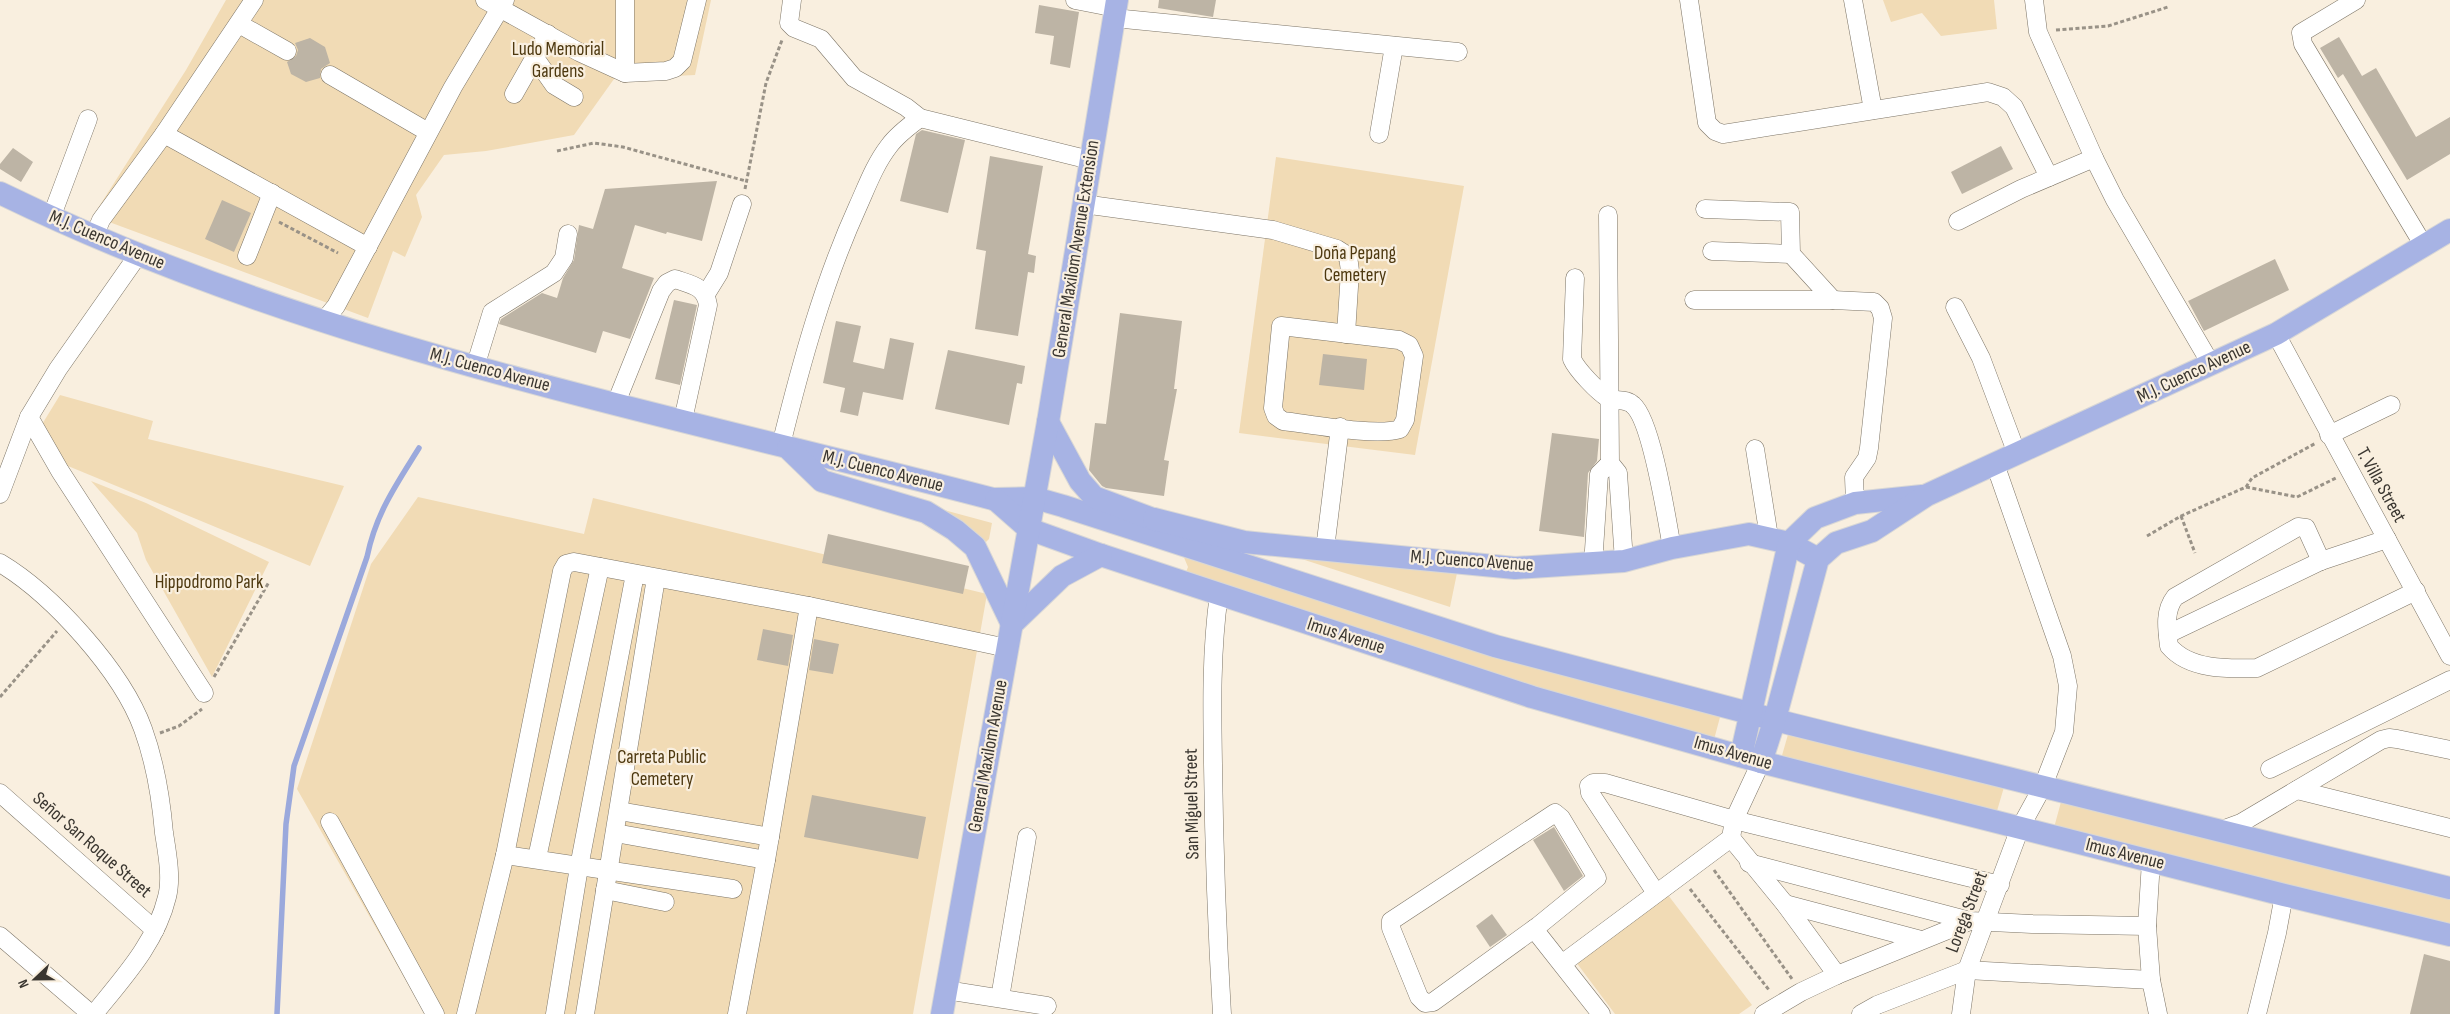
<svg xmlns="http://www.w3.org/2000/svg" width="2450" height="1014" viewBox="0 0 2450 1014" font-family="'Sofia Sans Condensed',sans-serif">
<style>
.green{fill:#f1dbb5}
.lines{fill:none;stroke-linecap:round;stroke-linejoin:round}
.stream{stroke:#9ba9dc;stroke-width:5.5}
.building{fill:#bdb4a5}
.minor-casing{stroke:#7d7567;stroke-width:19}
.major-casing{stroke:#d8d7d6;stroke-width:24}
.path{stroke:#999287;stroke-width:3;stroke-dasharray:4 2.5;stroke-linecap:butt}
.minor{stroke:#fff;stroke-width:18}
.major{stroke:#a7b3e4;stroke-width:22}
.labels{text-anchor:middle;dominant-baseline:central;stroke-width:4.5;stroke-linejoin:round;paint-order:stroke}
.park-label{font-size:19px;fill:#4d380f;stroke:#f9efdf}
.street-label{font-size:19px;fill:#3a3630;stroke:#f9efdf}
</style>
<rect width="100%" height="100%" fill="#f9efdf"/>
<!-- green -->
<g class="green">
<polygon points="226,0 711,0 695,75 614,79 574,135 486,151 444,155 416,195 422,217 405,257 393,251 368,318 93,216 186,70"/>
<polygon points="1883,0 1994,0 1997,29 1941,36 1922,13 1891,22"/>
<polygon points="1276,157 1464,186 1415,455 1239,433"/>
<polygon points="60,395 153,421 148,439 344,486 310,566 68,466 41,426"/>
<polygon points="91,481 146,503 269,562 212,677 146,560 137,533"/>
<polygon points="418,497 584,534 593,498 987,594 913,1014 425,1014 297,789 371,564"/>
<polygon points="944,510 992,523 989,539 986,542"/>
<polygon points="1177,541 1723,706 1712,747 1182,582 1188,567"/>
<polygon points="1252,543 1457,573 1450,607"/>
<polygon points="1791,724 2007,777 1994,821 1779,766"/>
<polygon points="2064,791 2450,888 2450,934 2052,835"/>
<polygon points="1668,895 1752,1005 1739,1014 1615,1014 1576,962"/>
</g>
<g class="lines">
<!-- stream -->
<path class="stream" d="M277,1014L286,824L294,766L367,557C376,513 396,485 419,448"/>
</g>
<!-- building -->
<g class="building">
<polygon points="1159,0 1216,0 1213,17 1158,8"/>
<polygon points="1039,5 1079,12 1070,68 1050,64 1054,36 1035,33"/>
<polygon points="2339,37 2362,76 2376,68 2416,137 2450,117 2450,154 2407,180 2343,74 2338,78 2320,48"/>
<polygon points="310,38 325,47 330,63 321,69 320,78 306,82 291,74 287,62 296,56 298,50 295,43"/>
<polygon points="922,130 965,140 948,213 900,201 916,134"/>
<polygon points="2001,146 2013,169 1962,194 1951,172"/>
<polygon points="13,148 33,162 21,182 0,169 0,164"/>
<polygon points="990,156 1043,166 1028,254 1036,256 1034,273 1028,272 1018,336 975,329 986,251 976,249"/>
<polygon points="717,181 702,241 667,232 666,234 635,225 622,268 654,278 630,339 603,331 596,353 499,324 501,319 542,293 557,298 563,278 574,260 579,225 593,229 605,189"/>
<polygon points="222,200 251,213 234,252 205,239"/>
<polygon points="2275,259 2289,290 2204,331 2188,301"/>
<polygon points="674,300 697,305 680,385 655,379"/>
<polygon points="1120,313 1182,321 1174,389 1177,389 1164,460 1169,461 1164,496 1106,488 1102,486 1089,470 1095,423 1106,424"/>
<polygon points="836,321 861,326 853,362 884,369 890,338 914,343 903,400 863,392 858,416 840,412 845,388 823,383"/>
<polygon points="948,350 1025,366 1022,384 1017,383 1009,425 935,409"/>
<polygon points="1323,354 1367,359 1364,390 1319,385"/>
<polygon points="1552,433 1599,439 1597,461 1588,473 1584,537 1539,531"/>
<polygon points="828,534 969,566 963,594 822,563"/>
<polygon points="763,629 793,635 788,666 757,660"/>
<polygon points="814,639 839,644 833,674 809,670"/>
<polygon points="812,795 926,817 918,859 804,837"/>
<polygon points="1554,827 1583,876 1564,891 1533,840"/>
<polygon points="1492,914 1507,935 1490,947 1476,926"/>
<polygon points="2424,954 2450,961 2450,1014 2410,1014"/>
</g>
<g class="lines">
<!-- minor casing -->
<g class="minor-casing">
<g id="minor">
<polyline points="485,0 579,52 625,73 666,71 675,68 682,61 697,0"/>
<polyline points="625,0 625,73"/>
<polyline points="792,0 789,23 794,28 821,39 854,78 906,107 920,118 1090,160"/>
<polyline points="1075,0 1116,8"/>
<polyline points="1689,0 1707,123 1715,131 1723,134 1988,92 2003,97 2014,107 2049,177"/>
<polyline points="1853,0 1873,110"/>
<polyline points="2034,0 2038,32 2094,158 2115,200 2211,364"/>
<polyline points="2356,0 2301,33 2303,44 2424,246"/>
<polyline points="1114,18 1458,52"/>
<polyline points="239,24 287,51"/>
<polyline points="535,58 554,85 574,97"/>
<polyline points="330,75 428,132"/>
<polyline points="514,94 548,34"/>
<polyline points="164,134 368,247"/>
<polyline points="1379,134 1394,46"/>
<polyline points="1083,204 1273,230 1337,249 1348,256 1350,271 1346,334"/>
<polyline points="1705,209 1790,212 1791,254 1833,300"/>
<polyline points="1608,215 1610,463 1618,473 1624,561"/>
<polyline points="51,218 88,119"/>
<polyline points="1958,221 2021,189 2094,158"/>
<polyline points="94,237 101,220 164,134 254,0"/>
<polyline points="1712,251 1791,254"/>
<polyline points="247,256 272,193"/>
<path d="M1575,278L1572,359C1577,370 1597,391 1608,398C1616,402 1626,398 1633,405C1652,421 1667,521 1672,548"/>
<polyline points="706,294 719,273 742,204"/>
<polyline points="1694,300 1833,300 1874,302 1880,308 1883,318 1869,448 1867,458 1854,477 1855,503"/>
<polyline points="1955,307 1981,358 2017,454"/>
<polyline points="323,322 336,306 453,87 505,0"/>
<path d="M1281,326L1399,340L1409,345L1414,356L1405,420L1400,429C1377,437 1309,424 1283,421L1276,416L1273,408Z"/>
<polyline points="2276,334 2450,656"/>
<polyline points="475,367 492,312 554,273 564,258 568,234"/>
<path d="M616,403L661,291L667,283L675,279C692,285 705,286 708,305L683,420"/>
<polyline points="29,417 60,471 204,693"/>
<polyline points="2329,435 2391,405"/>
<path d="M781,445C801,364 823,283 858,206C867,186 875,164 889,146C897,135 909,126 920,118"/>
<polyline points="1755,449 1769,537"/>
<polyline points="0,494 29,417 58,369 138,255"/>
<polyline points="1325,549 1340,427"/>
<path d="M2321,561L2306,528L2298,527L2175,597C2164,611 2167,629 2169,646C2189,670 2228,669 2257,668L2416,591"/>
<path d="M0,563C52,594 122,671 143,729C155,762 161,798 164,833C167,852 172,878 167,897C156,943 123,978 94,1014"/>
<polyline points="1593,565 1599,474 1610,463"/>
<path d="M1219,594C1211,651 1212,707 1213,764C1214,848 1217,931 1222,1014"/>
<polyline points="2168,634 2321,561 2387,539"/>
<polyline points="2270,769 2450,680"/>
<polyline points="2297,790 2450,828"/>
<polyline points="0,793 155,930"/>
<polyline points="619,811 770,837"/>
<polygon points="1555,813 1561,818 1597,878 1538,926 1433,1002 1425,1003 1419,997 1391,928 1391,921"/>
<polyline points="330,822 435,1014"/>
<polyline points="2222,830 2241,823 2381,740 2389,738 2397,739 2450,750"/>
<polyline points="615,833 766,860"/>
<polyline points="1731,838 1785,904 1837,975"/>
<polyline points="505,855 733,889"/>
<polyline points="537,858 600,567"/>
<polyline points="2151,861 2147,926 2151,980 2158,1014"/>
<polyline points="1749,863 1970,921 2032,924 2147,926"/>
<polyline points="605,890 665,902"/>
<polyline points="1656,893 1590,793 1589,786 1593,783 1605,783 1734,820 2000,885"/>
<polyline points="1785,904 1921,940"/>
<polyline points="1534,929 1601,1014"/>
<polyline points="0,936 91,1014"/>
<polyline points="1563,963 1731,838 1734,820 1761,762"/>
<polyline points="946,990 1047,1006"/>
<polyline points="1000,998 1027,837"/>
<polyline points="466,1014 505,855 562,571 566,564 574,562 809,606 1007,648"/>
<polyline points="555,1014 579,867 635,574"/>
<polyline points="585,1014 656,578"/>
<polyline points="737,1014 766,860 809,606"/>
<polyline points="1764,1014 1801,992 1837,975 1970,921"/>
<polyline points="1861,1014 1877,1005 1967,970 2151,980"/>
<polyline points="1961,1014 1967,970 2020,828 2043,786 2064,732 2068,686 2062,656 1995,464"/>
<polyline points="2257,1014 2277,933 2284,895"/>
</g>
</g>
<!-- major casing -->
<g class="major-casing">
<g id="major">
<path d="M0,193C313,346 658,411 993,499L1035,498L1063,506L1495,646L1791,724L2450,888"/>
<polyline points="1048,422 1080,481 1094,497 1158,521"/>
<polyline points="788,448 822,481 926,512 955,530 975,547 1012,624"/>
<polyline points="996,500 1029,529 1101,555 1532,697 1761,762 2284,895 2450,935"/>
<polyline points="1154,519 1244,542 1515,568 1624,561 1672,548 1749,534 1789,543 1818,559"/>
<polyline points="1012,624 1062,576 1101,555"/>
<polyline points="1741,756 1789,543 1815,518 1855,503 1922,496"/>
<polyline points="1761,762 1775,719 1818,559 1836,543 1872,531 1927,495 2276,334 2450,230"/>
<polyline points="942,1014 1048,422 1117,0"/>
</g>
</g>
<!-- path -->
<g class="path">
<polyline points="2056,30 2108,26 2168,7"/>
<polyline points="557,151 594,143 623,147 746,181"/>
<polyline points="745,189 766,83 782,40"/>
<polyline points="279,222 338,253"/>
<polyline points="2246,487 2297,497 2336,478"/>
<polyline points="2181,516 2195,553"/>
<polyline points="2147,536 2181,516 2246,487 2252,478 2316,443"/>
<polyline points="214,677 269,582"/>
<polyline points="0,697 57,631"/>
<polyline points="160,733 179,726 202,709"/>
<polyline points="1714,870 1792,979"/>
<polyline points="1690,889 1769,990"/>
</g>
<!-- minor -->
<use href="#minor" class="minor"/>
<!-- major -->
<use href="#major" class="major"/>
</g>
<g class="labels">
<!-- park labels -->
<g class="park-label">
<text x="558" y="49">Ludo Memorial<tspan x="558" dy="22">Gardens</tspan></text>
<text x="1355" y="253">Doña Pepang<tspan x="1355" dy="22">Cemetery</tspan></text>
<text x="209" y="582">Hippodromo Park</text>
<text x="662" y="757">Carreta Public<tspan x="662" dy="22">Cemetery</tspan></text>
</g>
<!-- street labels -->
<g class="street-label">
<text transform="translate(107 240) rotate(23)">M.J. Cuenco Avenue</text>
<text transform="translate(1076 249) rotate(-81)">General Maxilom Avenue Extension</text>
<text transform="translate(490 370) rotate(15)">M.J. Cuenco Avenue</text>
<text transform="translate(2194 372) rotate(-25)">M.J. Cuenco Avenue</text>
<text transform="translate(883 471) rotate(14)">M.J. Cuenco Avenue</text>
<text transform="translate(2381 485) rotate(61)">T. Villa Street</text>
<text transform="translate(1472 561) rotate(4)">M.J. Cuenco Avenue</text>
<text transform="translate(1346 636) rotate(18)">Imus Avenue</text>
<text transform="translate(1733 753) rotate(16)">Imus Avenue</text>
<text transform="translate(988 756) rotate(-80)">General Maxilom Avenue</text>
<text transform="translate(1192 804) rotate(-91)">San Miguel Street</text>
<text transform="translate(92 845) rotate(41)">Señor San Roque Street</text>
<text transform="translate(2125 854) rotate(14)">Imus Avenue</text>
<text transform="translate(1967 912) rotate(-69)">Lorega Street</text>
</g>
</g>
<!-- north arrow -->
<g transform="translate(35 979) rotate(248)" stroke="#f9efdf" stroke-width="4" paint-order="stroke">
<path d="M0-4L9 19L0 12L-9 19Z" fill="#3a3630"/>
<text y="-8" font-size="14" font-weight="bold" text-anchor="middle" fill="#3a3630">N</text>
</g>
</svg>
